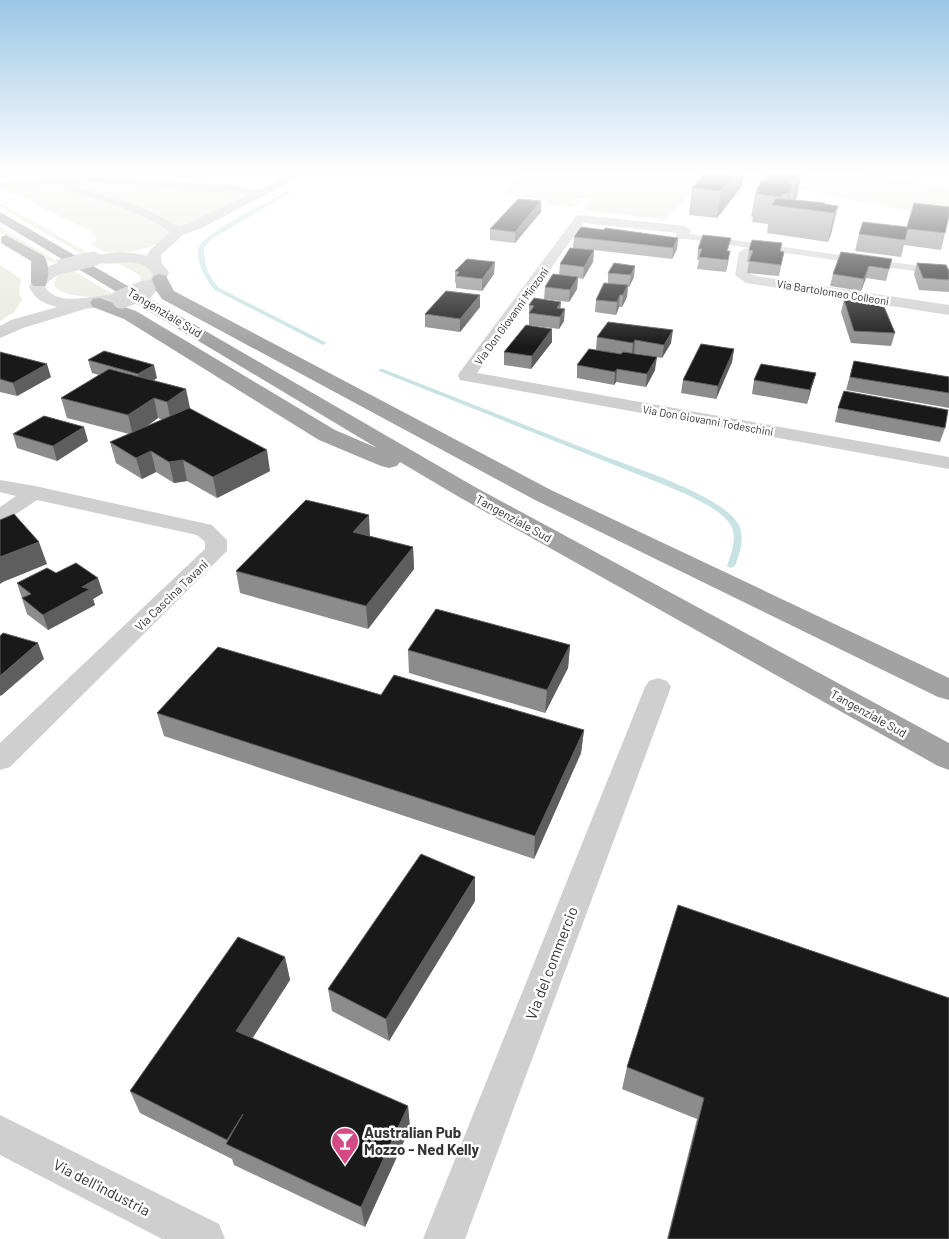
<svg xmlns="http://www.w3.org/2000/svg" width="949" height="1239" viewBox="0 0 949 1239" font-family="Barlow,sans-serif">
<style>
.green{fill:#e7e8dc;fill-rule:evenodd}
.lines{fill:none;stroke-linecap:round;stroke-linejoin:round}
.stream{fill:#c9e3e4;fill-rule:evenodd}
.pedestrian{fill:#cfcfcf;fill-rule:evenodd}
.minor{fill:#cfcfcf;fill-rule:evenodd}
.tertiary{fill:#cfcfcf;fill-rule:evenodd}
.trunk{fill:#a2a2a2;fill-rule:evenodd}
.tertiary-bridge-far1{stroke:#cfcfcf;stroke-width:15}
.tertiary-bridge{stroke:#cfcfcf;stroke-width:19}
.wall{fill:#8c8c8c;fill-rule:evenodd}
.shaded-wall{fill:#5e5e5e}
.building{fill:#191919;stroke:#5e5e5e}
.labels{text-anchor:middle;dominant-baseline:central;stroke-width:5;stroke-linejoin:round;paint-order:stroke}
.far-street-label{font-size:11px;fill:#323232;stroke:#fff}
.street-label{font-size:12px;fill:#323232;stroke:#fff}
.near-street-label{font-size:15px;fill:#323232;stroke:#fff}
.near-poi-label{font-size:15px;font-weight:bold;fill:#323232;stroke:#fff;text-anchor:start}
</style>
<rect width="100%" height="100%" fill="#fff"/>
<!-- green -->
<g class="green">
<polygon points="523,172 854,172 888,178 899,177 949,189 949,219 779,185 706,176 666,220 583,210 593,197 575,199 581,202 571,207 544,203 547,200 503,195"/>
<path d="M82,182L233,192L245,197C209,217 154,255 113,253C106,253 98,248 91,245L97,238L89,230L40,207L29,198L0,191V187Z"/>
<polygon points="0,203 87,252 88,253 55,263 48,261 0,232 0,227 55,260 80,253 0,207"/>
<path d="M108,260H132L150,265L156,269C166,296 74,306 55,287C51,267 94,262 108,260ZM99,263L120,264L141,276L139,284L111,293L72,270Z"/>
<polygon points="0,265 21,279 19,293 22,300 14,312 0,321"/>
</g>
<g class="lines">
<!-- stream -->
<g class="stream">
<path d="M288,191L292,192L211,239L204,248C203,262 209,278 219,288L325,342L326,343L323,345L215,290C206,281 195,260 199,247C205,232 272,200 288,191Z"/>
<path d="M379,369H383C455,397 527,426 599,454C632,467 718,494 737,522C746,535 740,553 735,566L731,568L727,566C731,554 737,540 732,528C726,510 683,493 667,486L379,371Z"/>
</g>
<!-- pedestrian -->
<polygon class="pedestrian" points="682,233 949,270 949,276 679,238 679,234"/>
<!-- minor -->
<g class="minor">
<path d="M295,172H309L202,228L183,235L161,255L162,265L155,269L150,268L146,257L150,250L170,232C139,210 99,200 63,189L61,187L65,184L0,188V182L89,176L232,185L259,190ZM89,182L232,193L248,195L180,227L145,209L68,184Z"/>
<polygon points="580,215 685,226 691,230 687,239 677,239 676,236 677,233 583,223 477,373 949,457 949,469 460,380 458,376 460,372 576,216"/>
<polygon points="746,248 753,252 749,273 755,276 949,305 949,315 746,283 735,275 739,252"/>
<polygon points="0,480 35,486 212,525 227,540 227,551 10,767 0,770 0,743 205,549 205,542 197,535 37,500 7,520 0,522 0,507 16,496 0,492"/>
<polygon points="658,678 667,681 671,687 465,1239 423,1239 645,687 649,681"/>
<polygon points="0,1115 219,1224 225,1239 162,1239 0,1155"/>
</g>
<!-- tertiary -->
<g class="tertiary">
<path d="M120,252C139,253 157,255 169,272L164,284L154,293H142L140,289L151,278L153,273C136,253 109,268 87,262L85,259L87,256Z"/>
<path d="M64,261L70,263L72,266C65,276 51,274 45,287C60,311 106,290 127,295L130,299L127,303L85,309L23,328L0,338V326L11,320L57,307C43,303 36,300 29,287C36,272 48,265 64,261Z"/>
</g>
<!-- trunk -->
<g class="trunk">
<polygon points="0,212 475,487 949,743 949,770 938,766 459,497 400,462 397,466 389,468 381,466 319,440 124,319 93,307 90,303 93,299 99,298 136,311 335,430 377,448 0,222"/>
<path d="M6,235L44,256C49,264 50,277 45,286H33L31,282V261L1,243V237Z"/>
<polygon points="160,274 166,276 174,291 551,490 949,678 949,700 938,697 535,500 162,299 155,289 152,279 154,276"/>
</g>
<!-- tertiary-bridge-far1 -->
<g class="tertiary-bridge-far1">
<polyline points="64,266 93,259"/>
<polyline points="141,291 148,289"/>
</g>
<!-- tertiary-bridge -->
<polyline class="tertiary-bridge" points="121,299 145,290"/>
</g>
<!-- wall -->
<g class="wall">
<polygon points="706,172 744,172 742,186 717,218 689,215 692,188"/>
<polygon points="767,172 801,172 797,197 795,200 838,206 831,234 828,242 767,233 768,224 752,222 753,217 751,217 756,190 764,182 765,175"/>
<polygon points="541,201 541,212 515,243 490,240 490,229"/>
<polygon points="863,222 945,233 941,250 904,245 901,257 855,251 859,234"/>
<polygon points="574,237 678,238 677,249 672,259 594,250 593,262 583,279 578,278 577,289 569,302 544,299 545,287 559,275 560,264 573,248"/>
<polygon points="698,249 728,251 728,263 726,272 697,269 699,260 697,260"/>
<polygon points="749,250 784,252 779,276 747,273 749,262 747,262"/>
<polygon points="892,259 886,281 866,278 861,291 830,286 833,274"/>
<polygon points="614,263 634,277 629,287 628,287 627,297 622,307 619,307 616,315 595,312 596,300 608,283 608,273"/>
<polygon points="917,263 949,271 949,292 919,290 914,274"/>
<polygon points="455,271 494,274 482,291 456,288 456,283 455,283"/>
<polygon points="844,300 895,333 891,346 851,343 841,312"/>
<polygon points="529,305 560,308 564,321 559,329 529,325"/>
<polygon points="480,307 460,332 425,327 425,314"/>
<polygon points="552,329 552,342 531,369 504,365 504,352"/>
<polygon points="597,337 671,343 662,358 634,353 655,370 646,387 616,382 614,385 577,378 577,365 621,354 596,350"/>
<polygon points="734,349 732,362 716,399 681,393 683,380"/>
<polygon points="0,352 51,377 17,396 0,392"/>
<path d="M88,360L157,378L154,380L270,471L217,498L187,481L174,483L156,472L142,479L116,463L110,442L129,434L67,418L61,398L99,375L92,373ZM158,418L162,420L146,427Z"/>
<polygon points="854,361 949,377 949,408 846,390"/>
<polygon points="816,373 807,404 752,394 754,380"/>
<polygon points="838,408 945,428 940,442 835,422"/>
<polygon points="13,434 88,441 57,461 17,448"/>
<polygon points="413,547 414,569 368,629 240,593 236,571"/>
<polygon points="56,573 103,593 93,599 95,605 48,630 27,614 17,583"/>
<polygon points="570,645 568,668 545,713 409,673 408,650"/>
<polygon points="381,695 584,730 581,753 534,859 164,736 157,713"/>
<polygon points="475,901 389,1041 332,1011 328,989"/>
<polygon points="285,957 290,980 252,1038 408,1106 410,1128 365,1227 234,1165 232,1159 140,1113 130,1091"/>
<polygon points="949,998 949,1239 667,1239 697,1119 622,1089 627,1067"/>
</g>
<!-- shaded-wall -->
<g class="shaded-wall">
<polygon points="736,172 744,172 742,186 717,218 721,191"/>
<polygon points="799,172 801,172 797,197 791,206 796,179"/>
<polygon points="793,179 792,187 793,185 788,208 784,207 790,184"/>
<polygon points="541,201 541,212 515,243 515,232"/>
<polygon points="838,206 831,234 828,242 834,213"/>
<polygon points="678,238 677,249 672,259 673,248"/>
<polygon points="594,250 593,262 583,279 584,267"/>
<polygon points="730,251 728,263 726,272 728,260"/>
<polygon points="495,262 494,274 482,291 482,279"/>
<polygon points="635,266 634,277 629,287 631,275"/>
<polygon points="869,266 866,278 861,291 864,279"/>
<polygon points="578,277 577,289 569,302 570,290"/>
<polygon points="628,285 627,297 622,307 623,295"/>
<polygon points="480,295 480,307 460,332 460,319"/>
<polygon points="620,295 619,307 616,315 617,302"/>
<polygon points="561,302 560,314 557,308"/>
<polygon points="565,309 564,321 559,329 560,317"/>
<polygon points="552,329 552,342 531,369 532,356"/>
<polygon points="673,330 671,343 662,358 664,345"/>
<polygon points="635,340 634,353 632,356 633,343"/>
<polygon points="734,349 732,362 716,399 718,386"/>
<polygon points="657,357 655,370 646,387 647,374"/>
<polygon points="47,364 51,377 17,396 13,383"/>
<polygon points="154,365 157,378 141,387 138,374"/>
<polygon points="617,369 616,382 614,385 615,372"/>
<polygon points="816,373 812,386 807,404 810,390"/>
<polygon points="186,389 190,408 171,422 167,402"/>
<polygon points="154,398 158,418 133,436 128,415"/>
<polygon points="84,427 88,441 57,461 53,446"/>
<polygon points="267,450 270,471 217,498 213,477"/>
<polygon points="151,451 156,472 142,479 136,458"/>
<polygon points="183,460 187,481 174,483 169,462"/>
<polygon points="369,515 370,537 353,532"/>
<polygon points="39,542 47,564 3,582 0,584 0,557"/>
<polygon points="413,547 414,569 368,629 366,606"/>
<polygon points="98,578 103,593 93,599 95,605 48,630 43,615 82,587"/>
<polygon points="38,643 44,659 2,695 0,696 0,676"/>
<polygon points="570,645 568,668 545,713 547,690"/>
<polygon points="584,730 581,753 534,859 535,836"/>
<polygon points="475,877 475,901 389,1041 386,1019"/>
<polygon points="285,957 290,980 243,1053 236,1031"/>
<polygon points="408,1106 410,1128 365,1227 361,1207"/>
</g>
<!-- building -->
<g class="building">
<polygon points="706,172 736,172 721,191 692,188"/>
<polygon points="767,172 801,172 796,179 793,179 790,184 793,185 787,194 783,194 781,197 757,194 760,190 756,190 762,181 765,182 770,176 765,175"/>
<polygon points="776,198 825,203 824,204 838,206 834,213 772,205"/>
<polygon points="518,199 541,201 515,232 490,229"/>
<polygon points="914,203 949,207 949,216 945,233 908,229 905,240 859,234 863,222 907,227"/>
<polygon points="581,227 604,230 605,228 678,238 673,248 574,237"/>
<polygon points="703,235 731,238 727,251 730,251 728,260 699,257 702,249 698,249"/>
<polygon points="752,240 782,243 780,251 784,252 781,265 749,261 753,251 749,250"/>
<polygon points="570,248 594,250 584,267 560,264"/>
<polygon points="841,252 892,259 889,269 869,266 864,279 833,274"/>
<polygon points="467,259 495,262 482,279 456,276 459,272 455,271"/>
<polygon points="614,263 635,266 631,275 608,273"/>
<polygon points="917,263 946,265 949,271 949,280 923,278"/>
<polygon points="553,274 578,277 570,290 545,287"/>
<polygon points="604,283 628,285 623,295 620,295 617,302 596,300"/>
<polygon points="446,291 480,295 460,319 425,314"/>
<polygon points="534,298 561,302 557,308 565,309 560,317 529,313 534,306 529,305"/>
<polygon points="844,300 882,302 895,333 854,331"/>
<polygon points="608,322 673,330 664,345 635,340 633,343 597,337"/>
<polygon points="526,325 552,329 532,356 504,352"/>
<polygon points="701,344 734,349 718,386 683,380"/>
<polygon points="589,349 621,354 623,352 657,357 647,374 617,369 615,372 577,365"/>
<polygon points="104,351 154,365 138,374 88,360"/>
<polygon points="0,352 47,364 13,383 0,379"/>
<polygon points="854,361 949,377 949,393 850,377"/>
<polygon points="761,364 816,373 810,390 754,380"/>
<polygon points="109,369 186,389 167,402 154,398 128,415 61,398"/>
<polygon points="844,391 948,410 945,428 838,408"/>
<polygon points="189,408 267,450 213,477 183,460 169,462 151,451 136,458 110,442"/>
<polygon points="44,416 84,427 53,446 13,434"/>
<polygon points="306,500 369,515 353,532 413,547 366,606 236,571"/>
<polygon points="14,514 39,542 0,557 0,520"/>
<polygon points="76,563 98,578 82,587 90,589 43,615 22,598 31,594 17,583 47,568 56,573"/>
<polygon points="436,609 570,645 547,690 408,650"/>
<polygon points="3,633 38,643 0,676 0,636"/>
<polygon points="218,647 381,695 394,675 584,730 535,836 157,713"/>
<polygon points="421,854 475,877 386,1019 328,989"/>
<polygon points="678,905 949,998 949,1239 668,1239 704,1098 627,1067"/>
<polygon points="238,937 285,957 236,1031 408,1106 361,1207 226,1144 243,1114 227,1140 130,1091"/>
</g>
<!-- sky -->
<linearGradient id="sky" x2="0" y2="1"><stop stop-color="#9bc7e6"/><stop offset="0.5" stop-color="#fff"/><stop offset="1" stop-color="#fff" stop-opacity="0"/></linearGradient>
<rect width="949" height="346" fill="url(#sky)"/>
<!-- icons -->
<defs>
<g id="bar-pin" transform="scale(1.4375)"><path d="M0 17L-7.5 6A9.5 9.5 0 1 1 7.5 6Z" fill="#d34a84" stroke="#fff"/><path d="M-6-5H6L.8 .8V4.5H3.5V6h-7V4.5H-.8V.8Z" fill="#fff"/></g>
</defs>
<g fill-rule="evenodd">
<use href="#bar-pin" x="345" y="1141"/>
</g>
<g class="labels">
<!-- far-street labels -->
<g class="far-street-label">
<text transform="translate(833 292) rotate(9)">Via Bartolomeo Colleoni</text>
<text transform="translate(511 316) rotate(-54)">Via Don Giovanni Minzoni</text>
<text transform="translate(708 420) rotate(10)">Via Don Giovanni Todeschini</text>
</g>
<!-- street labels -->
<g class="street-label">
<text transform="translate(165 312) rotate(31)">Tangenziale Sud</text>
<text transform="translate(514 518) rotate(29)">Tangenziale Sud</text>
<text transform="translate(171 595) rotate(-44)">Via Cascina Tavani</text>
<text transform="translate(869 713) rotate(29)">Tangenziale Sud</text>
</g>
<!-- near-street labels -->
<g class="near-street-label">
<text transform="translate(551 963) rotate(-69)">Via del commercio</text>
<text transform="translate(102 1187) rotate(27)">Via dell'industria</text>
</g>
<!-- near-poi labels -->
<g class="near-poi-label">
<text x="364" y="1132">Australian Pub<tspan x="364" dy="17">Mozzo - Ned Kelly</tspan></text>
</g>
</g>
</svg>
